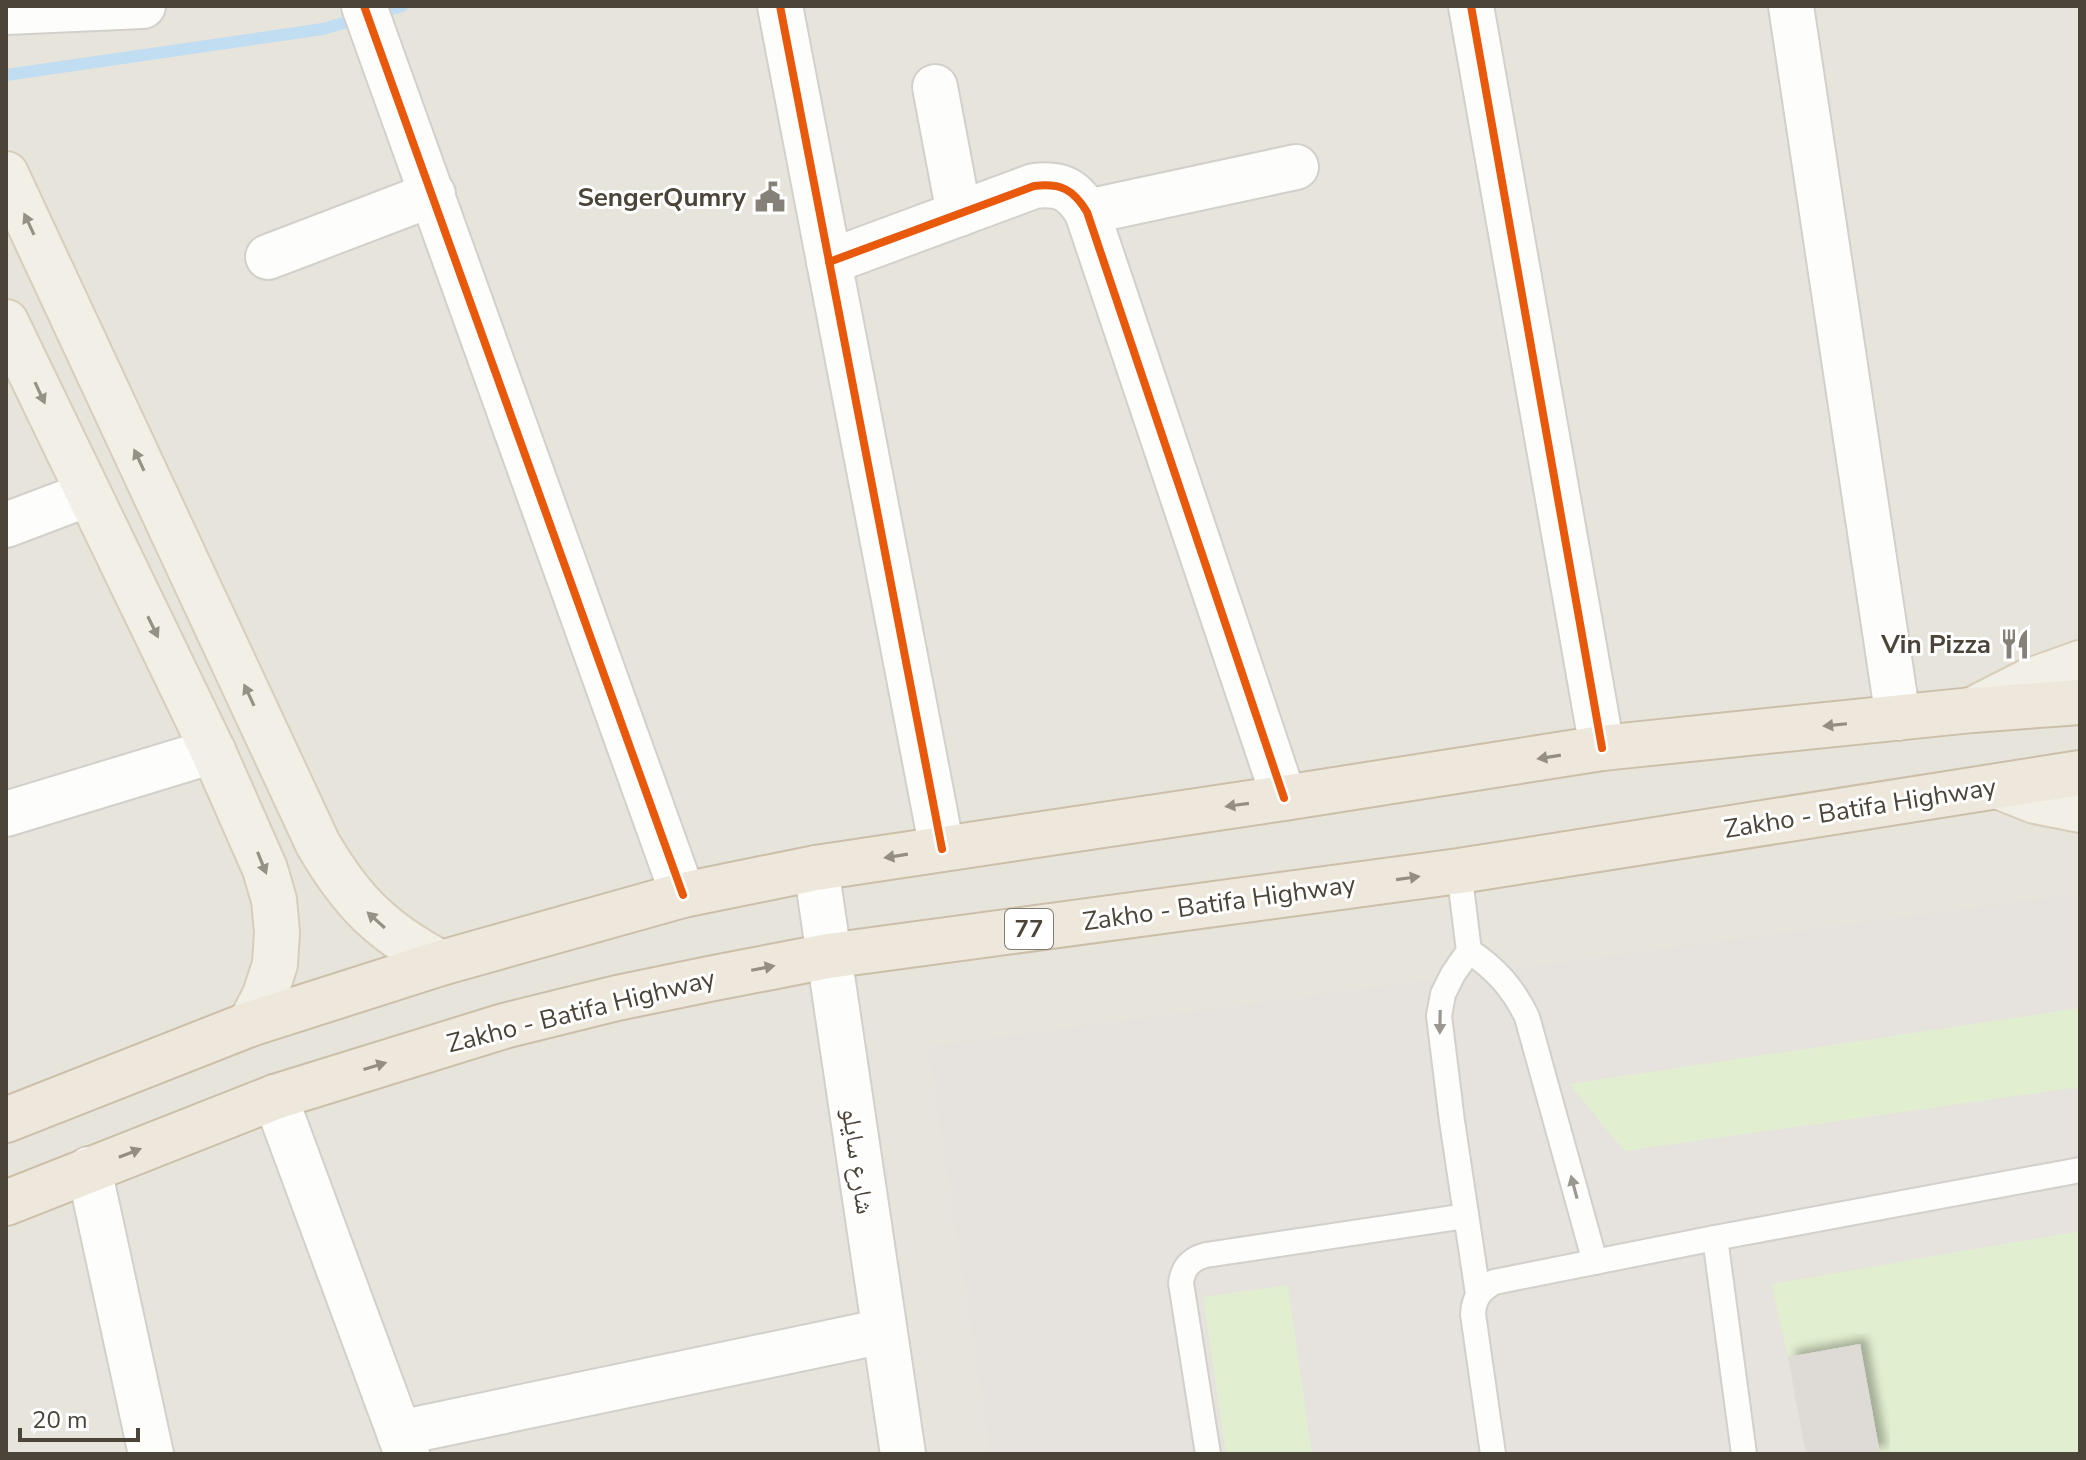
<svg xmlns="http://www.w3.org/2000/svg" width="2086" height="1460" viewBox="0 0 2086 1460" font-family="'Nunito Sans','Noto Naskh Arabic',sans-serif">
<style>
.residential{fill:#e7e4dc}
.industrial{fill:#e6e2de}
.green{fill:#e1eecf}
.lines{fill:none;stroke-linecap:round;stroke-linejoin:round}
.stream{stroke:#c0ddf1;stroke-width:12}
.building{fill:#dedbd6;filter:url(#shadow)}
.lane-casing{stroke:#d2d0cb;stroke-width:28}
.street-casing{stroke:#d2d0cb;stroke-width:48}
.primary-casing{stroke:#d6cebb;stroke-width:48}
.highway-casing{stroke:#ccbfa9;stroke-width:48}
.lane{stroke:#fdfdfc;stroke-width:24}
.street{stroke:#fdfdfc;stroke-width:44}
.primary{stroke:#f2efe6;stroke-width:44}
.highway{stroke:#ede8db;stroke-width:44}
.cycleway-casing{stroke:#fff;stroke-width:13}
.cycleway{stroke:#e8590c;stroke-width:8}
.oneway{fill:#969187}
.oneway2{fill:#948e82}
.oneway3{fill:#9b9791}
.labels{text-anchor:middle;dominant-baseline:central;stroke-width:6;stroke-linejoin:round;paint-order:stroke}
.shield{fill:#fff;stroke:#817c74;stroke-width:2}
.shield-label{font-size:24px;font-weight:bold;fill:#4b4439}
.poi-label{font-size:26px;font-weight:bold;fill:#4b4439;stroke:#fff;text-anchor:end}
.street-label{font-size:26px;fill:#4b4439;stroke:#fff}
</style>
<defs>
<filter id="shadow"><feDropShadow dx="7" dy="-7" stdDeviation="4" flood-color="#0004"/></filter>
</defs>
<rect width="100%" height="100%" fill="#f4f2ee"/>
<!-- residential -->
<rect class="residential" x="6" y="6" width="2074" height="1448"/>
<!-- industrial -->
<polygon class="industrial" points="2080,894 2080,1454 991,1454 928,1047"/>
<!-- green -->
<g class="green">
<polygon points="2080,1008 2080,1087 1624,1151 1569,1084"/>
<polygon points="2080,1231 2080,1454 1880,1454 1860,1344 1788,1357 1771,1284"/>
<polygon points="1288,1285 1312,1454 1226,1454 1203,1297"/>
</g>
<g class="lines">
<!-- stream -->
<polyline class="stream" points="6,75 323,29 402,6"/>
</g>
<!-- building -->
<polygon class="building" points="1860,1344 1880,1454 1806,1454 1788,1357"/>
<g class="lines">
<!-- lane casing -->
<g class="lane-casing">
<g id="lane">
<polyline points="1459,871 1469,951 1453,974 1443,994 1439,1016 1452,1121 1478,1294"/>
<path d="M1469,951C1496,969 1513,988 1527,1017L1595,1262"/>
<polyline points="1715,1238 1744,1454"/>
<path d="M1208,1454L1181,1283C1183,1267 1191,1259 1206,1255L1466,1216"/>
<path d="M1493,1454L1473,1314C1474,1298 1480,1290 1494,1282L1715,1238L2080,1170"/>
</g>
</g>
<!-- street casing -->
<g class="street-casing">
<g id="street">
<polyline points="364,6 683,895"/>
<polyline points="780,6 942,849"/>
<polyline points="1471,6 1602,748"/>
<polyline points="1791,6 1898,718"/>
<polyline points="6,12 143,6"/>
<polyline points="935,87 959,214"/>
<polyline points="1087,212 1296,167"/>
<polyline points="268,257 433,194"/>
<path d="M829,262L1034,186C1061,183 1073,189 1087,212L1284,798"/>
<polyline points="6,525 88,494"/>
<polyline points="6,814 213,751"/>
<polyline points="816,868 903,1454"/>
<polyline points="275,1097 407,1454"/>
<polyline points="89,1169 151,1454"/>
<polyline points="399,1433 884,1331"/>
</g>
</g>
<!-- primary casing -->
<g class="primary-casing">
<g id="primary">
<path d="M6,174L318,844C351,901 382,932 441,963"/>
<polyline points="6,322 213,751 265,869 274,900 277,932 275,964 265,995 250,1024"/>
<polyline points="1972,710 2027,682 2080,663"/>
<polyline points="2000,787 2035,801 2080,810"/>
</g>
</g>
<!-- highway casing -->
<g class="highway-casing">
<g id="highway">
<polyline points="6,1120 250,1024 441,963 683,895 816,868 1284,798 1602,748 1972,710 2080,702"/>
<polyline points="6,1203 275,1097 504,1026 617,998 714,978 828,956 1459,871 2080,773"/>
</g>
</g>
<!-- lane -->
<use href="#lane" class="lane"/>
<!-- street -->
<use href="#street" class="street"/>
<!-- primary -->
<use href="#primary" class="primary"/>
<!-- highway -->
<use href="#highway" class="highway"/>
<!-- cycleway casing -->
<g class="cycleway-casing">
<g id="cycleway">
<polyline points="364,6 683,895"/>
<polyline points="780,6 942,849"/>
<polyline points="1471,6 1602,748"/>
<path d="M829,262L1034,186C1061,183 1073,189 1087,212L1284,798"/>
</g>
</g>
<!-- cycleway -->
<use href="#cycleway" class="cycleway"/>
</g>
<!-- one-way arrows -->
<defs><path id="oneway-solid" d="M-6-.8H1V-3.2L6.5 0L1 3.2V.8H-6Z" transform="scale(2)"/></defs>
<g class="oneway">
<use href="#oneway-solid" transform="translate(29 224) rotate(-115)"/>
<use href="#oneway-solid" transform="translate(40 393) rotate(65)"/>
<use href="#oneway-solid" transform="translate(139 460) rotate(-115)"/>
<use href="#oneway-solid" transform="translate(153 627) rotate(64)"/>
<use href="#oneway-solid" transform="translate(249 695) rotate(-115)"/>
<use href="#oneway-solid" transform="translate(262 863) rotate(68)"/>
<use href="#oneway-solid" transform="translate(376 920) rotate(-138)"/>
</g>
<g class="oneway2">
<use href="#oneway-solid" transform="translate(1835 725) rotate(174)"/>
<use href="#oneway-solid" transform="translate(1549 757) rotate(171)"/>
<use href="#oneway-solid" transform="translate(1237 805) rotate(172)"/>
<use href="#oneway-solid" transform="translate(896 856) rotate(171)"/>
<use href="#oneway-solid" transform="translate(1408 878) rotate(-8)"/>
<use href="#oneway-solid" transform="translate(763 968) rotate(-11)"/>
<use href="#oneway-solid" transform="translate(375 1066) rotate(-17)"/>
<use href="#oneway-solid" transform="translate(130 1153) rotate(-21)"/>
</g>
<g class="oneway3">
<use href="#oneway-solid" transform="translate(1440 1022) rotate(91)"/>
<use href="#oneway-solid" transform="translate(1574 1187) rotate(-105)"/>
</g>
<!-- icons -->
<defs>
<g id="civic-bare" transform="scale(2.4)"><path d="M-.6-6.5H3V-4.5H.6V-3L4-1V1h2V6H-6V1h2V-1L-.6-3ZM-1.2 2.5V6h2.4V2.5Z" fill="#868178" stroke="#fff" stroke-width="2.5" paint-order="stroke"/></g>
<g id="restaurant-bare" transform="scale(2.4)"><path d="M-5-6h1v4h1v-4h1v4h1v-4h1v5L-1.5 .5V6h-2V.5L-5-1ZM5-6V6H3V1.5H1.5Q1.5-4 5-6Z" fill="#868178" stroke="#fff" stroke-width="2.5" paint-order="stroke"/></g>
</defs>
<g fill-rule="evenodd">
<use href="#civic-bare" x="770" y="197"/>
<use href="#restaurant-bare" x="2015" y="644"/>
</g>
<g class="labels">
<!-- shield labels -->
<rect class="shield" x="1005" y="909" width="48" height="40" rx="6"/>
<g class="shield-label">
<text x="1029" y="929">77</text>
</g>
<!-- poi labels -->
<g class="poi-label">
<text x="746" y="197">SengerQumry</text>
<text x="1991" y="644">Vin Pizza</text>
</g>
<!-- street labels -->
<g class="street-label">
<text transform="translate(1860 808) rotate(-9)">Zakho - Batifa Highway</text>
<text transform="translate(1219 903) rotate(-8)">Zakho - Batifa Highway</text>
<text transform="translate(581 1011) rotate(-14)">Zakho - Batifa Highway</text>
<text transform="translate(858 1161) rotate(82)">شارع سايلو</text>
</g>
</g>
<!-- border -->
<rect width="2086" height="1460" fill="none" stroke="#4b4439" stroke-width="16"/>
<!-- scale -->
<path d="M20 1428v12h118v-12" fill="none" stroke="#4b4439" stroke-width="4"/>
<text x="32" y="1428" font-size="24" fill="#4b4439" stroke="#ffffff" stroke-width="6" paint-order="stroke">20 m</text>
</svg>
